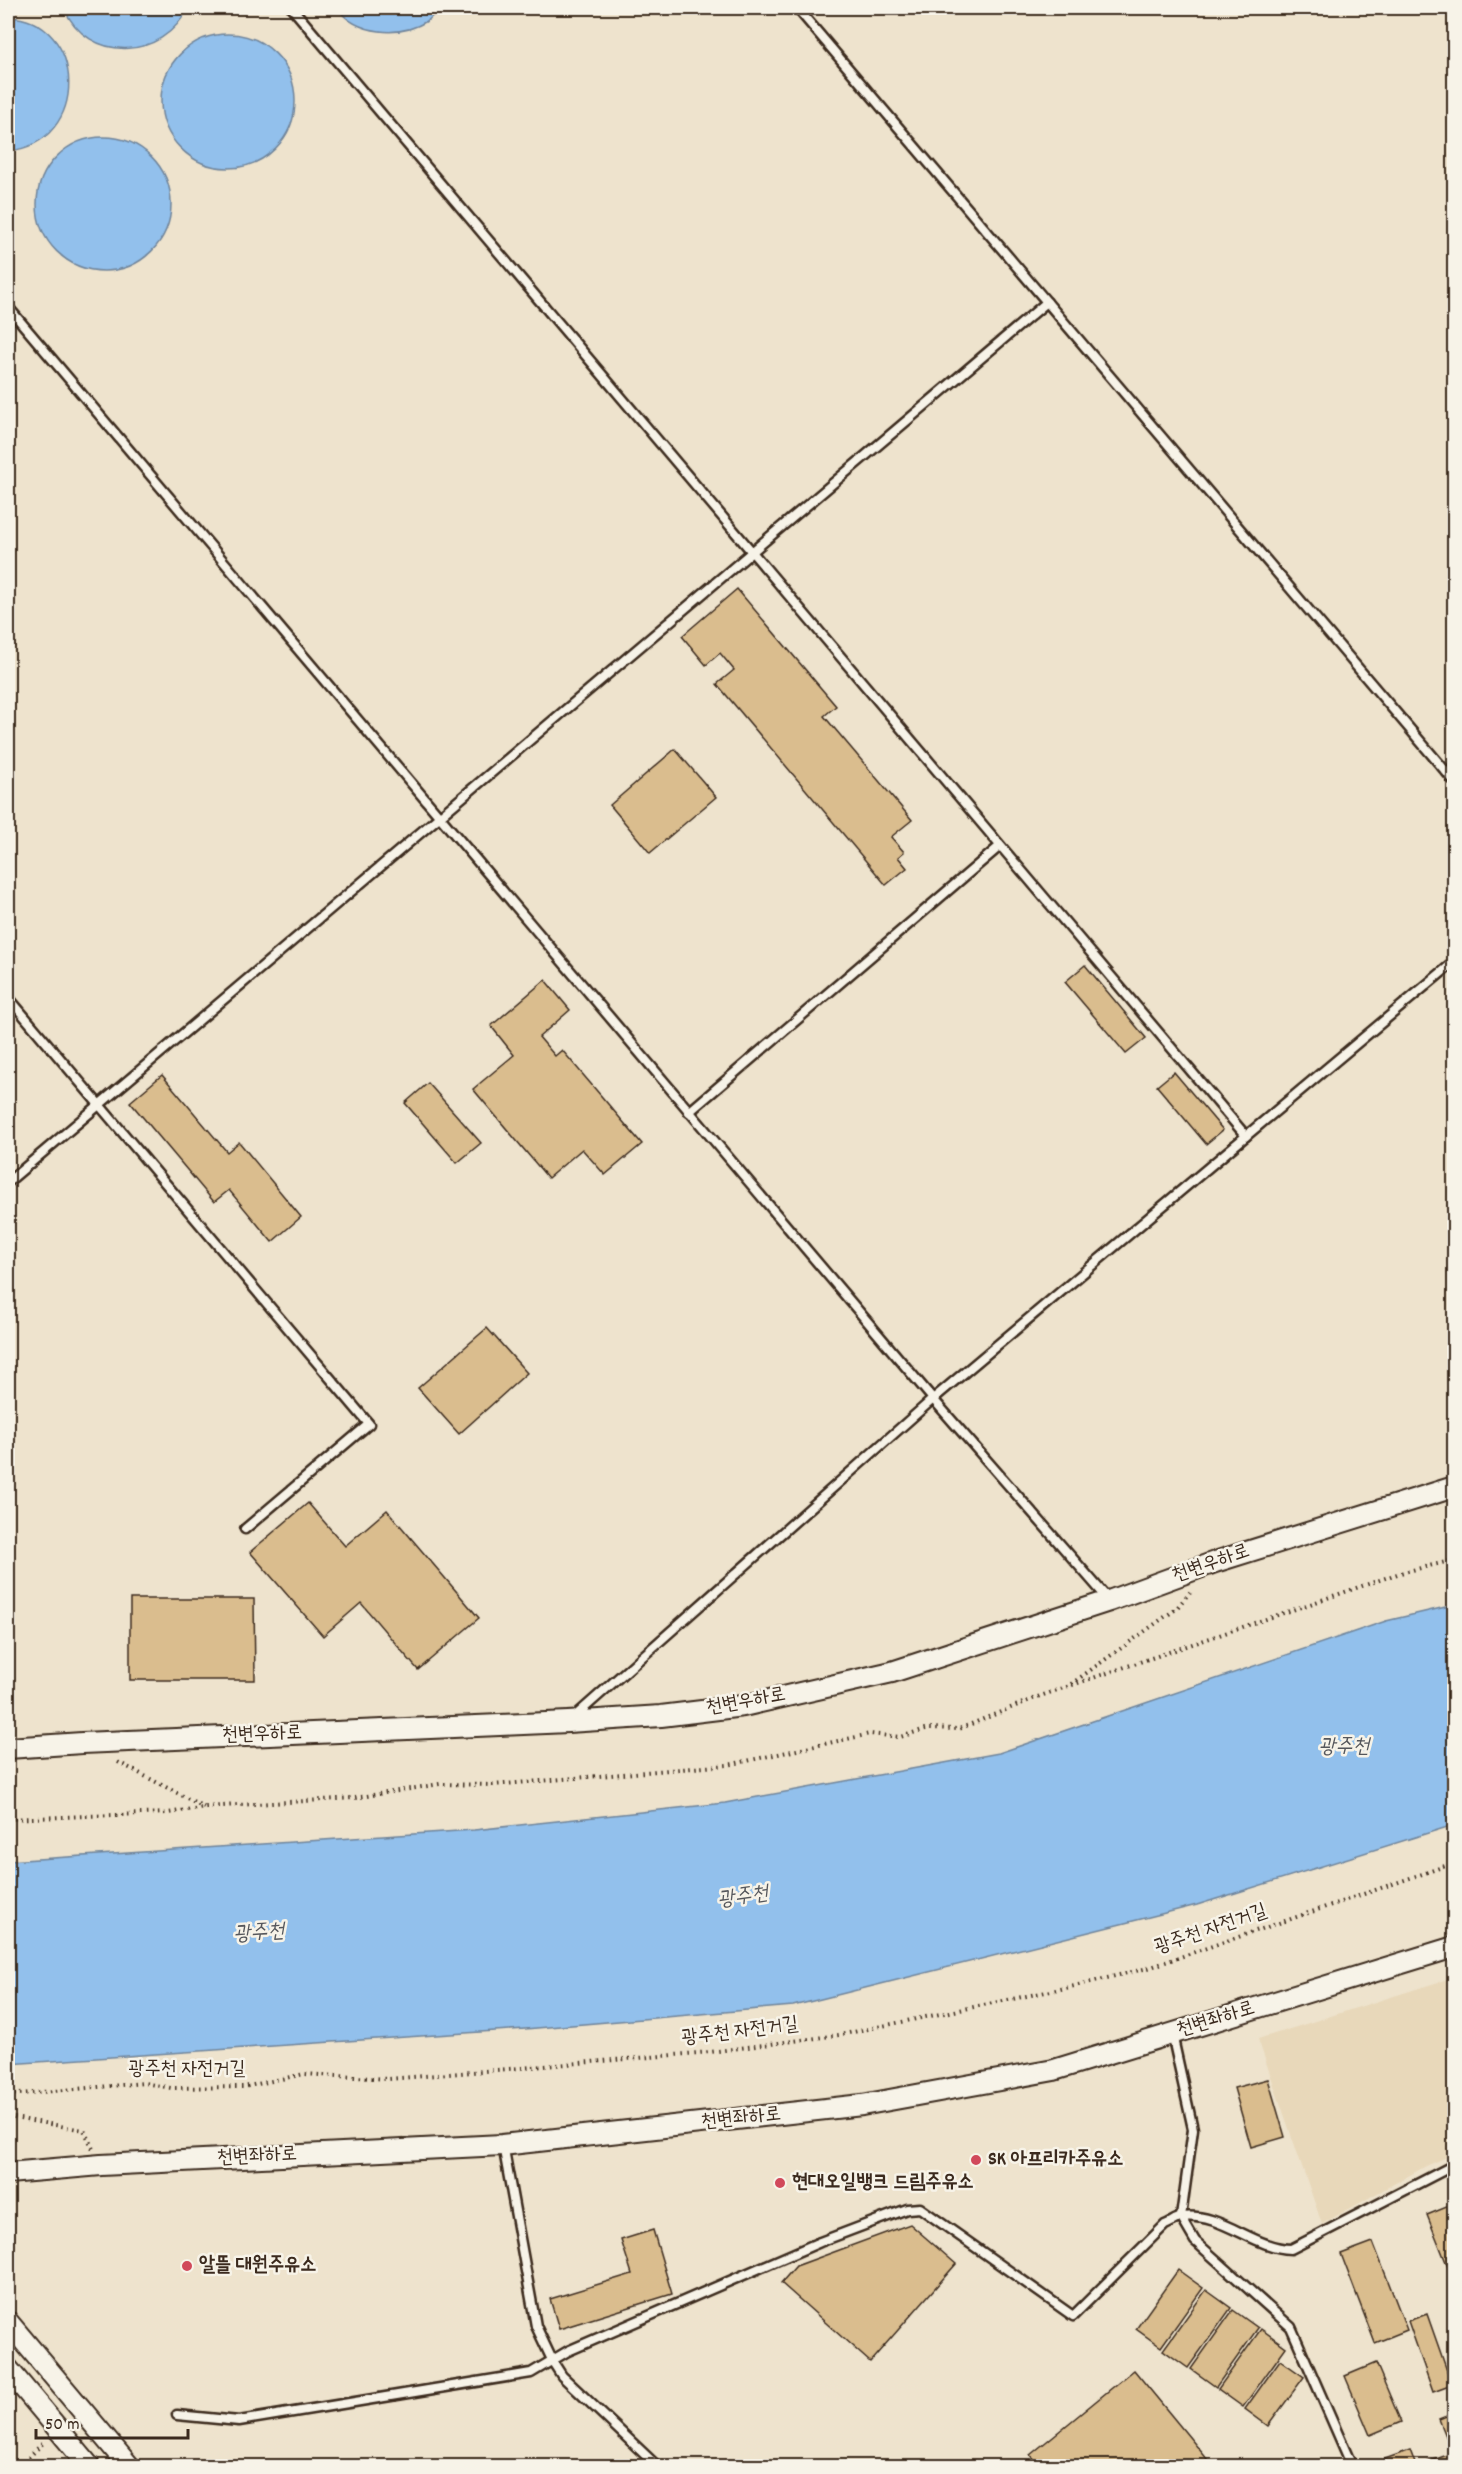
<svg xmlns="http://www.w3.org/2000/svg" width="1462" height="2474" viewBox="0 0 1462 2474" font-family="Dekko,'Poor Story',sans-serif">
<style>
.built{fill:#e8d8ba}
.water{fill:#92c0ec;stroke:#6f849a;stroke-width:1.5}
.building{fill:#dabd8e;stroke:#3b2a1e;stroke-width:1.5}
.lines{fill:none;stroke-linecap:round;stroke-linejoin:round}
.service-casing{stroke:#3b2a1e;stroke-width:13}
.tertiary-casing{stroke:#3b2a1e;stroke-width:24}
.path{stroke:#3b2a1e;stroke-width:4;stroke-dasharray:1.5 4.5;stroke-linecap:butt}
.service{stroke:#f7f3e8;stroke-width:8}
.tertiary{stroke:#f7f3e8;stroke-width:20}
.poi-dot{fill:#d1495b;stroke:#f7f3e8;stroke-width:2}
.labels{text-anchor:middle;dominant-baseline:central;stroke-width:5;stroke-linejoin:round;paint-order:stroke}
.street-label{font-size:20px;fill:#3b2a1e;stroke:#f7f3e8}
.poi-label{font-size:20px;font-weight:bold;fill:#3b2a1e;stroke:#f7f3e8;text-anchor:start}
.water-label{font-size:21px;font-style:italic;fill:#55575c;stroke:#f7f3e8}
</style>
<rect width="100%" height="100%" fill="#eee3cd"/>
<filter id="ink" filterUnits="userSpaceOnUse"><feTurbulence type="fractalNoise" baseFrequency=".0167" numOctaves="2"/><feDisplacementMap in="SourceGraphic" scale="12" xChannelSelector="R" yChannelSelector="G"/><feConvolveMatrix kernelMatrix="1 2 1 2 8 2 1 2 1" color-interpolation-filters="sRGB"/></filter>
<g filter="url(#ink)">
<!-- built -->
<polygon class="built" points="1454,1977 1454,2154 1426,2166 1322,2224 1258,2039"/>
<!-- water -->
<g class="water">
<path d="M64,8H188C163,60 88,64 64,8Z"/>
<path d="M337,8H440C436,12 432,17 427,21C400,38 357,35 337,8Z"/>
<path d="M8,17C87,19 91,144 8,151Z"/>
<circle cx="228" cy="101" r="67"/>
<circle cx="104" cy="204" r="67"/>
<polygon points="1454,1605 1454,1825 1197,1905 793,2006 525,2029 8,2064 8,1861 474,1830 725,1803 999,1753 1386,1621"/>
</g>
<!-- building -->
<g class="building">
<polygon points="737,589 836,706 824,716 912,820 891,837 904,852 898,857 907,868 886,885 717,684 734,670 720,653 706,665 682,636"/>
<polygon points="675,749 716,797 650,853 610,805"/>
<polygon points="1085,965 1146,1038 1126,1054 1065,982"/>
<polygon points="545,980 570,1010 539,1037 555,1056 562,1050 642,1144 605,1175 582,1149 548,1178 473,1089 514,1055 491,1026"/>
<polygon points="1174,1072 1223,1130 1206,1144 1157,1086"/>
<polygon points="162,1075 227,1152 239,1142 301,1217 272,1242 229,1190 214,1202 130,1102"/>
<polygon points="428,1083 481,1143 457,1163 405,1103"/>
<polygon points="487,1328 527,1373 459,1434 418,1388"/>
<polygon points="308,1503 345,1546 387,1510 479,1618 418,1670 361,1603 323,1636 250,1552"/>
<polygon points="130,1599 254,1599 255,1680 130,1680"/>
<polygon points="1268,2079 1285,2137 1251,2147 1234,2088"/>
<polygon points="1454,2204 1454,2282 1427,2215"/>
<polygon points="910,2224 956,2264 870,2362 781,2283 796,2266"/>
<polygon points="653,2230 672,2294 559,2329 550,2299 632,2274 621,2240"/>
<polygon points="1373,2242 1407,2330 1375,2343 1341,2254"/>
<polygon points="1178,2270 1203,2288 1161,2347 1136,2329"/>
<polygon points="1206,2290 1231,2308 1188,2368 1163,2350"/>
<polygon points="1233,2310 1258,2328 1216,2387 1191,2369"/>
<polygon points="1427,2314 1452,2385 1433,2392 1408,2321"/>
<polygon points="1261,2329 1286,2347 1243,2407 1218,2389"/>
<polygon points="1280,2360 1304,2377 1268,2426 1245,2409"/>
<polygon points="1376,2363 1401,2422 1370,2435 1345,2376"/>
<polygon points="1134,2370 1213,2466 1039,2466 1030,2455"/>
<polygon points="1454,2413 1454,2456 1439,2419"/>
<polygon points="1410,2450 1416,2466 1388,2466 1385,2459"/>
<polygon points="1450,2454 1454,2466 1430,2466 1428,2462"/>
</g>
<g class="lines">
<!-- service casing -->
<g class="service-casing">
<g id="service">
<polyline points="292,8 1246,1136 933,1399 573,1718"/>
<polyline points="797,8 1454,781"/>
<polyline points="8,307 933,1399 1109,1600"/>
<polyline points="8,997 369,1424 245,1529"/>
<polyline points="689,1112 1000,846"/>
<polyline points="1246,1136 1454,962"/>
<polyline points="8,1182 1047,302"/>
<polyline points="1172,2034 1193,2129 1181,2217 1195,2241 1291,2327 1352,2466"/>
<polyline points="503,2145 536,2326 553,2362 562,2376 657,2466"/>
<path d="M177,2415L239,2421L531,2373L568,2351L820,2242L907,2209L920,2208L1073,2316L1165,2225C1170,2223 1177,2218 1182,2217C1221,2212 1253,2248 1291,2249L1454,2165"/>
</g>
</g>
<!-- tertiary casing -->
<g class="tertiary-casing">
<g id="tertiary">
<polyline points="8,1748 82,1743 568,1722 661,1716 743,1706 892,1672 1109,1601 1215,1562 1454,1487"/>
<polyline points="8,2173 101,2165 502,2145 862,2105 1054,2070 1454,1947"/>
<polyline points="8,2322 129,2466"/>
<polyline points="8,2369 89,2466"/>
</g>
</g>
<!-- path -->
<g class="path">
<polyline points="1071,1684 1176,1609 1190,1592"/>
<polyline points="118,1762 204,1807"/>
<polyline points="8,1819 168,1813 205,1807 355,1798 440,1784 493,1785 728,1765 870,1734 900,1737 929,1728 959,1729 1040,1696 1307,1605 1400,1573 1454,1560"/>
<polyline points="8,2095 144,2083 171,2088 244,2087 304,2074 389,2079 710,2052 839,2035 1070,1987 1148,1968 1454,1863"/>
<polyline points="8,2117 84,2130 93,2149"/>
<polyline points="20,2466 44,2442"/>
</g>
<!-- service -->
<use href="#service" class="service"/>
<!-- tertiary -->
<use href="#tertiary" class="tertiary"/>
</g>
</g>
<!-- markers -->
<g class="poi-dot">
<circle cx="976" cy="2160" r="6"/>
<circle cx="780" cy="2183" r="6"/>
<circle cx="187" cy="2266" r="6"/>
</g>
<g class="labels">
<!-- street labels -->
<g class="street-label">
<text transform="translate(1211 1564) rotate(-19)">천변우하로</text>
<text transform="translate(746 1702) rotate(-10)">천변우하로</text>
<text transform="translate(262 1735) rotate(-2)">천변우하로</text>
<text transform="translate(1211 1930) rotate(-19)">광주천 자전거길</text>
<text transform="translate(1216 2020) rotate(-17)">천변좌하로</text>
<text transform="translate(740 2032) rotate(-7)">광주천 자전거길</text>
<text x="187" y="2070">광주천 자전거길</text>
<text transform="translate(741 2119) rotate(-6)">천변좌하로</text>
<text transform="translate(257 2157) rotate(-3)">천변좌하로</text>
</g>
<!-- poi labels -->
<g class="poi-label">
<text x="988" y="2160">SK 아프리카주유소</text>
<text x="792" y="2183">현대오일뱅크 드림주유소</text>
<text x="199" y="2266">알뜰 대원주유소</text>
</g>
<!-- water labels -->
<g class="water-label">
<text x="1344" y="1748">광주천</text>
<text transform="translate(743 1898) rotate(-8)">광주천</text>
<text transform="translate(259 1934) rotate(-4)">광주천</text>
</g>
</g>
<!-- margin -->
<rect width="1462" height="2474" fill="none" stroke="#f7f3e8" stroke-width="30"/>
<rect x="15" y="15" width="1432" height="2444" fill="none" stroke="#3b2a1e" stroke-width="2" filter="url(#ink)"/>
<!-- scale -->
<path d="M36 2429v9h152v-9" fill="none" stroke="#3b2a1e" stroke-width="3"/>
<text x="45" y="2429" font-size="18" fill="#3b2a1e" stroke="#f7f3e8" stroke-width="4.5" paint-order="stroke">50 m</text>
</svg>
